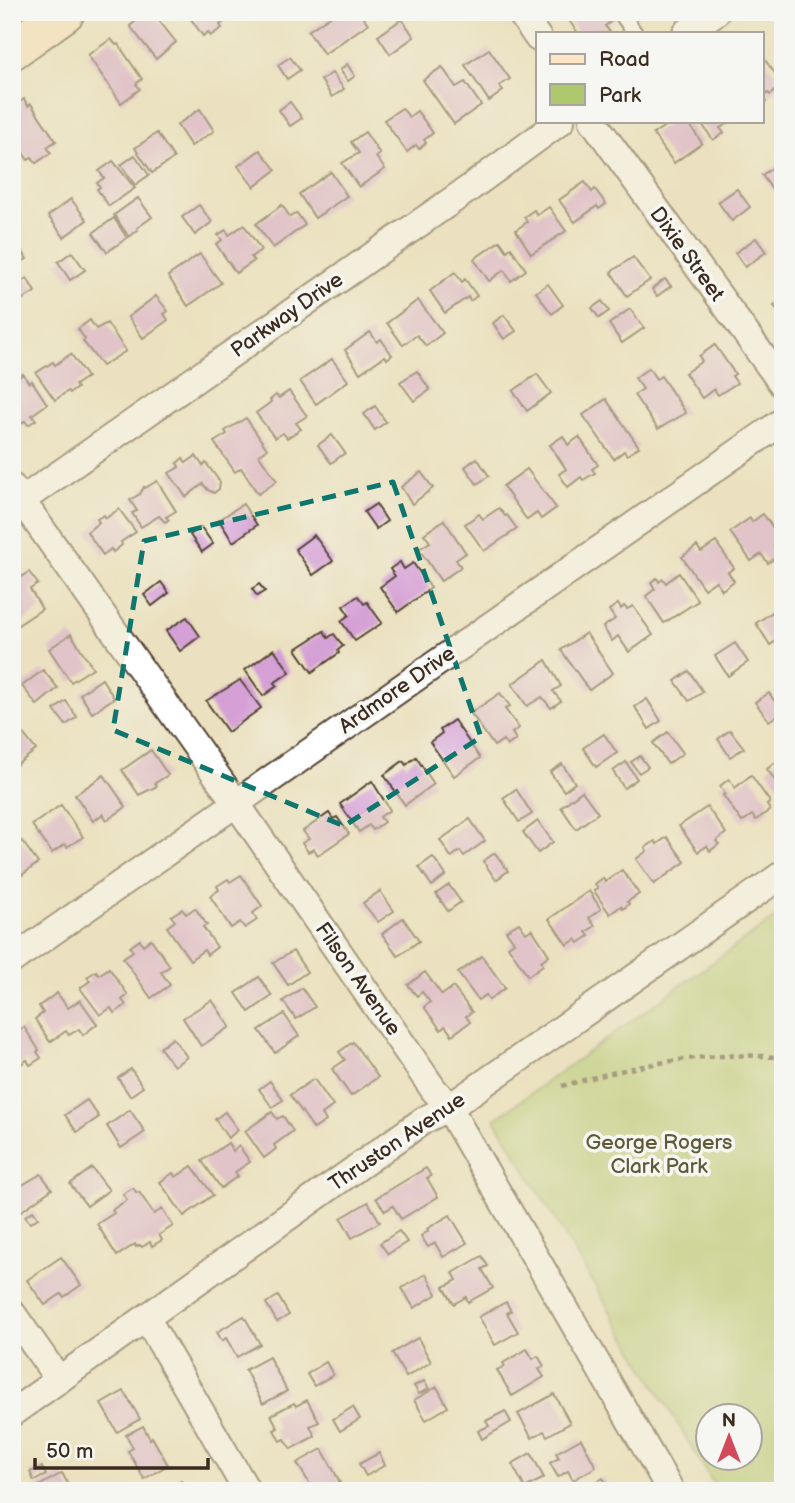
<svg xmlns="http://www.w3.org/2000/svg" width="795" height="1503" viewBox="0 0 795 1503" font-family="'Balsamiq Sans',sans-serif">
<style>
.green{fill:#aec86d;stroke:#747946;stroke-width:2;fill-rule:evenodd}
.building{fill:#d5a0d5}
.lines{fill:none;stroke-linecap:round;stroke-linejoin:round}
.lane-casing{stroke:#554536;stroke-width:18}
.street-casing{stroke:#554536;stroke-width:30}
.secondary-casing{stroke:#554536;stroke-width:42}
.path{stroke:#554536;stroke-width:4.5;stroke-dasharray:5 5;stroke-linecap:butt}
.lane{stroke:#fff;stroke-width:14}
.street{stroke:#fff;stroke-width:26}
.secondary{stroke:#ffe4c6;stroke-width:38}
.marked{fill:none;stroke:#0f766e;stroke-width:5;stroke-dasharray:14 9;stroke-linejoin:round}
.labels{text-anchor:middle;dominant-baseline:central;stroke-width:7;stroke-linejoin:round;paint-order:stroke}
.street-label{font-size:21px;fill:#3b2a1e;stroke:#f6f6f2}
.park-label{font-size:21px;fill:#5e5936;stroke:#f6f6f2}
</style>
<rect width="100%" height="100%" fill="#f6f6f2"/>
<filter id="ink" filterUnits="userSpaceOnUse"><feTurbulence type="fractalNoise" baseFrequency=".0143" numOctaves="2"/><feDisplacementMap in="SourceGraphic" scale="14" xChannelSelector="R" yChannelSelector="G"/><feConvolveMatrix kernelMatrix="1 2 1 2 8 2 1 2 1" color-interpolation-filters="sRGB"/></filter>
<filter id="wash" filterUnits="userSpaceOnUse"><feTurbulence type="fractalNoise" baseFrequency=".00686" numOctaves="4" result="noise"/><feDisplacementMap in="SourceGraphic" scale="28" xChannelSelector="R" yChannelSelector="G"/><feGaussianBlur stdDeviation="1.57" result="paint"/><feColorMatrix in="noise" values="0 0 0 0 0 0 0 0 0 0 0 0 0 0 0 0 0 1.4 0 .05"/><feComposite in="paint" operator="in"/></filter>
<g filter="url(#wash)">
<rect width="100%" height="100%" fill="#ebe1c0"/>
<!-- green -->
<path class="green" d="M783,912V1491H718L495,1119ZM708,1416H750V1458H708Z"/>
<g id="blocks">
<!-- building -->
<g class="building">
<polygon points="147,12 152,12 176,42 156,59 130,26"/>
<polygon points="186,12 225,12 229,18 220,25 222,28 210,36 208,32 203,36"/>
<polygon points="336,12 360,12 368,24 324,54 308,31"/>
<polygon points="563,12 614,12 617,17 605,26 610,32 607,33 578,33"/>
<polygon points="402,19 414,37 390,54 378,36"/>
<polygon points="111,39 116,45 118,44 142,79 136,84 140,89 121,103 88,55"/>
<polygon points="489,49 510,79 499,86 503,91 489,101 465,65"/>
<polygon points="762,56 783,84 770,95 768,93 762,96 766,102 762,105"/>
<polygon points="290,57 300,70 287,79 278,65"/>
<polygon points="347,64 355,76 348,81 340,70"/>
<polygon points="442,67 456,87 465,82 481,105 454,124 423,80"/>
<polygon points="332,73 344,89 332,97 321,80"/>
<polygon points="24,99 28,106 31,104 56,141 47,147 51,153 36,163 32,157 28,160 12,137 12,108"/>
<polygon points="290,102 302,118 290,126 279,110"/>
<polygon points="402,108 409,117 417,111 433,133 424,140 426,143 419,149 416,145 407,152 384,120"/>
<polygon points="200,109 214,131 191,146 177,125"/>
<polygon points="672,121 687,121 702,143 674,163 653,134"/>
<polygon points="700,121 732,121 720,128 724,133 713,140"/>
<polygon points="365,132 380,154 376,157 385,169 359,187 342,163 359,153 351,142"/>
<polygon points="157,133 174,158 152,173 135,148"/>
<polygon points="260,150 276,170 254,187 238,166"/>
<polygon points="135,155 149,175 135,185 121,165"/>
<polygon points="113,161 135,188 109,206 97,189 100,187 97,183 104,178 99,171"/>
<polygon points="783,161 783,184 773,191 762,175"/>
<polygon points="331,172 347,196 315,218 299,194"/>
<polygon points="585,182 592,192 595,189 606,204 599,209 597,206 575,222 559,200"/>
<polygon points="737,189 750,207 732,221 718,202"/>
<polygon points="138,198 152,217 137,228 138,230 129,237 114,215"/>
<polygon points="71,199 87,220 64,237 48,216"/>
<polygon points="199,205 212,222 195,235 182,217"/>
<polygon points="282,205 290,217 297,213 305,225 273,248 256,224"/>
<polygon points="549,207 566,231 531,254 516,230 527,222 524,217 534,210 537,215"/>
<polygon points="114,218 127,238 107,252 93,233"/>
<polygon points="244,225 261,250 251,257 254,261 236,273 216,244 222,240 218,235 226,230 229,235"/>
<polygon points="756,238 766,252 745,267 735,253"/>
<polygon points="500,241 507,251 511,248 526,270 511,281 504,270 489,281 474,259"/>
<polygon points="20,247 27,259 20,263 13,251"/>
<polygon points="72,252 85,270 70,280 58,262"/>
<polygon points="200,254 221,283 188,306 168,276"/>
<polygon points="633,257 650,280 627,296 611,272"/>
<polygon points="455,272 462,282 465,279 477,296 470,301 468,297 445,313 430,291"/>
<polygon points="27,278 35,292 23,299 15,285"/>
<polygon points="665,279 671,286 657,296 652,289"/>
<polygon points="548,284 563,305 552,314 536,292"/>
<polygon points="156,296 168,311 164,314 168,320 143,338 128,317"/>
<polygon points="783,299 783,318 774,306"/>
<polygon points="418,300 443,333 426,346 417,335 403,345 387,323"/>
<polygon points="602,301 609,311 599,318 592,308"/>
<polygon points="630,309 644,328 622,343 609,324"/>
<polygon points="504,315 516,331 504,339 493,323"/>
<polygon points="90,320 96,329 107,323 126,351 102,366 83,341 85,339 78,329"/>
<polygon points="370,332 377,342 381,339 392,355 387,359 385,356 360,373 345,350"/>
<polygon points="715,345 735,374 732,376 737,383 718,395 714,389 702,398 685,373 702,361 699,356"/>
<polygon points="71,354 87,377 75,385 77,388 70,393 68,391 55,400 36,373 53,362 55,365"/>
<polygon points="332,359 348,381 316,404 300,381"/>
<polygon points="649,368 656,379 661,376 686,413 658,429 634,395 643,389 635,378"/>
<polygon points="417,371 430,390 414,401 400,382"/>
<polygon points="23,374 29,383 32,381 47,404 32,415 36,420 28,425 25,421 14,429 12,382"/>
<polygon points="537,374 551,393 527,411 513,391"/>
<polygon points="289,391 307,416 296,423 301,429 287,438 283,433 275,438 256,413 271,402 270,400 276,395 279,398"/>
<polygon points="606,399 639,447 627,455 624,451 614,459 583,415"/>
<polygon points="375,406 386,422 375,430 364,414"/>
<polygon points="246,418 267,449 259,455 277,481 258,494 241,468 235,472 214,442 227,434 225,431"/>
<polygon points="332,435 345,453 331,463 318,445"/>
<polygon points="563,436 568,445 579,437 598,465 592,469 595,473 583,480 581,477 568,487 559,474 566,469 550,445"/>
<polygon points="196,456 203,466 206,463 220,482 219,489 214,493 208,490 203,484 186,497 169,473 179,467 177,463 183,458 186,463"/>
<polygon points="477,458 489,476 477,484 465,467"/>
<polygon points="527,469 556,508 541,519 537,513 527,520 503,486"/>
<polygon points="421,472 433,488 412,504 401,487"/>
<polygon points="157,481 176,511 166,517 169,520 165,522 159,516 141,527 132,513 137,511 130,500 140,494 144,487 145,488"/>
<polygon points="243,504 257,525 233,542 219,520"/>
<polygon points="376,504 387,521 376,529 364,512"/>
<polygon points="499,508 505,516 507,515 517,529 484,551 465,524 479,514 483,519"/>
<polygon points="119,509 136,532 121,542 122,545 113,552 111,549 103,555 87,532 99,522 97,519 104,515 106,518"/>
<polygon points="763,514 782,540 774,545 780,554 768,563 761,554 751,561 730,532 750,518 752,522"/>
<polygon points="444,520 466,553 456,560 461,567 441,581 419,549 430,542 424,534"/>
<polygon points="201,527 213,544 202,552 190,535"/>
<polygon points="314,535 333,561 313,575 295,549"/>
<polygon points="716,542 734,568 728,572 734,581 722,590 716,581 704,589 682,557 697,546 701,552"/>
<polygon points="400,562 404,569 413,563 431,588 398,612 380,587 395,576 390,569"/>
<polygon points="29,572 38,584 30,589 42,609 18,625 12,616 12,583"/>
<polygon points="679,573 698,601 664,623 646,596 655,589 651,582 657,578 659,582 663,579 666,583"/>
<polygon points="161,582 169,593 152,606 144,595"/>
<polygon points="259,584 265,591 257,596 252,589"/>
<polygon points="358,596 364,604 367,602 382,623 355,641 341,621 349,615 343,606"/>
<polygon points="618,604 621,609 624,606 627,609 633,606 653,635 629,652 618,636 612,641 603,627 615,619 609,610"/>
<polygon points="777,609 783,618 783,636 770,645 756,623"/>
<polygon points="187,617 200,636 180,651 166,631"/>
<polygon points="324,631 328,638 334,634 343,646 338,650 339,653 312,672 296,649"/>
<polygon points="586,633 613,673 589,690 561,650"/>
<polygon points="71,634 93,668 71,682 49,649"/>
<polygon points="735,643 748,662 728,676 715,656"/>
<polygon points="274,649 290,672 274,683 277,686 263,696 245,670"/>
<polygon points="546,660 561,686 553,691 561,701 551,708 542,697 527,706 512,684"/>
<polygon points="43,670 58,688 37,705 22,686"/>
<polygon points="689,671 703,692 689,701 675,681"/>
<polygon points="102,679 114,698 92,713 80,694"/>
<polygon points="240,680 261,708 228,732 206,701"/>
<polygon points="500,693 510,706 505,709 519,728 512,733 516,739 507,746 503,740 494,746 471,713"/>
<polygon points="769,693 782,712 769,721 755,702"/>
<polygon points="647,699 661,721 649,729 635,707"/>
<polygon points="66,701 77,717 66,725 54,710"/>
<polygon points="454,720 480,758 454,776 430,742 442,733 440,730"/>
<polygon points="730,730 744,748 730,757 718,739"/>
<polygon points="22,732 36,750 16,765 12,760 12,739"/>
<polygon points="668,732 683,753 668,764 653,743"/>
<polygon points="604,734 617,753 596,767 583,748"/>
<polygon points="151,750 168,775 155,783 157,786 139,795 122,770"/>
<polygon points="640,756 648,767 639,773 631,762"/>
<polygon points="416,757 434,784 405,805 384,775 403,761 406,765"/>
<polygon points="778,760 780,762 783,760 783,792 767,769"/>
<polygon points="626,762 637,779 624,788 613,771"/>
<polygon points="562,764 575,783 564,791 550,772"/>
<polygon points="104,775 126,807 107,820 103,814 93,821 75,795"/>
<polygon points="751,775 770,802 767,805 770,810 756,820 752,815 742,822 723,795 725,794 720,786 729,779 735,788"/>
<polygon points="372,781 390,810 380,817 384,822 373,830 369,825 359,832 340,804"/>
<polygon points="516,789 532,814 519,822 503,798"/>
<polygon points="582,791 598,813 576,829 561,807"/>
<polygon points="61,805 83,837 67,847 65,844 52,853 32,825"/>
<polygon points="707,807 726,833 716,841 719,844 710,851 707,846 698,852 679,826"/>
<polygon points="329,813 333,819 337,817 349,834 318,855 314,849 308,852 302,843 309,839 303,831"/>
<polygon points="470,819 485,841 464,856 460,851 451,857 440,840"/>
<polygon points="538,821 553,842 538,853 523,832"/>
<polygon points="667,837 685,862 654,884 636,859 647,851 645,848 655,841 657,844"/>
<polygon points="22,841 38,863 14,881 12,848"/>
<polygon points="495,853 508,871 496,880 483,861"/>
<polygon points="433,857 446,875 432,886 419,867"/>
<polygon points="622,870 639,894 627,902 629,904 623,909 621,906 610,914 594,891 598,888 595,884 603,878 605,882"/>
<polygon points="241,875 262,906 253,913 257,920 245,928 240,922 231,928 210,896 219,890 217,886 228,879 230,882"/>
<polygon points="449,885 461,902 448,911 436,894"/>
<polygon points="380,891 394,911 378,922 363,903"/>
<polygon points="589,891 601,909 589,918 595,926 586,932 589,936 579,943 576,939 567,945 549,919"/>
<polygon points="195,908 207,925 203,927 217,947 207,955 204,950 190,960 167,927 175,921 171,916 182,909 186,914"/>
<polygon points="403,918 419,941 398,956 382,934"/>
<polygon points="519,923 526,933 532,929 549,955 541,961 543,965 528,976 508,946 514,942 506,931"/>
<polygon points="151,939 170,966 161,972 170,985 151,998 123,958 133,951 130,947 140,940 143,945"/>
<polygon points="293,951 307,972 288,985 273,963"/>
<polygon points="482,956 505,988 489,1000 486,995 478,1000 458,973"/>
<polygon points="109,968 128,995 122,1000 126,1005 114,1013 111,1008 100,1015 80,988 90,981 87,977 96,971 99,975"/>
<polygon points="425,972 442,995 453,987 472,1012 466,1016 470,1022 452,1035 445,1026 441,1030 424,1007 430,1002 422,992 417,996 408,985"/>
<polygon points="259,977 272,996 249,1012 236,993"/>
<polygon points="302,988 315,1007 296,1019 283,1001"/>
<polygon points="57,993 68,1008 80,1000 97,1024 83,1035 79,1029 69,1035 66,1031 50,1042 35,1019 43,1013 39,1006"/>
<polygon points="212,1000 230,1027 201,1046 183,1018"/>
<polygon points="284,1014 299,1036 275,1053 259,1030"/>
<polygon points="24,1027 39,1050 37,1052 41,1058 30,1065 27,1060 12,1070 12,1036"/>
<polygon points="173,1038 187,1057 174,1066 160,1048"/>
<polygon points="353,1042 378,1077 351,1096 332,1069 345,1060 339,1052"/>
<polygon points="131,1069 143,1087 130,1096 118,1078"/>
<polygon points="314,1079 333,1106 322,1114 326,1121 314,1129 290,1095"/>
<polygon points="270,1081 283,1100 272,1107 259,1089"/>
<polygon points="87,1100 99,1117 77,1132 65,1115"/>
<polygon points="130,1110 145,1132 121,1148 107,1126"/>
<polygon points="225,1112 238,1130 228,1138 215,1119"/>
<polygon points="272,1112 277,1119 283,1116 293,1131 274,1145 276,1149 264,1158 245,1131"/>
<polygon points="228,1143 233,1151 239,1146 250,1162 235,1172 238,1176 221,1188 202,1161"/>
<polygon points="192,1166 213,1195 184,1216 160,1182 173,1173 176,1177"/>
<polygon points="92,1168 109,1190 87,1206 70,1184"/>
<polygon points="426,1168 431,1176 427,1178 438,1197 401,1219 393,1206 385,1211 376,1198"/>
<polygon points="41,1174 52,1189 16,1215 12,1210 12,1191"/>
<polygon points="133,1188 137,1193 139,1192 154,1214 162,1209 173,1226 159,1235 162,1240 152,1246 150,1242 142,1247 140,1245 136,1247 135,1244 117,1256 97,1224 114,1213 112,1210 127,1200 123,1194"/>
<polygon points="368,1202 380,1222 352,1238 341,1218"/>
<polygon points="33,1211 38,1218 30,1223 25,1216"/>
<polygon points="450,1215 467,1243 443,1257 435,1243 428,1247 421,1236 428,1231 427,1229"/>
<polygon points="399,1231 407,1242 388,1254 380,1243"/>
<polygon points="482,1256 488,1266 482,1269 493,1288 468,1302 466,1297 454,1304 444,1287 457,1280 453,1273"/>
<polygon points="61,1257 81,1285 64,1297 61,1294 45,1305 27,1280"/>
<polygon points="426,1274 437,1294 414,1308 402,1288"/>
<polygon points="278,1296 289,1315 277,1322 266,1303"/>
<polygon points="506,1302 511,1311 507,1313 518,1332 495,1345 479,1317"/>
<polygon points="244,1316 260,1344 237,1357 226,1338 222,1341 217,1332"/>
<polygon points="418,1338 431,1362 406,1377 392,1353"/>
<polygon points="527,1349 533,1359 538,1356 544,1366 539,1369 544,1377 512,1396 497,1370 505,1366 503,1363"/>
<polygon points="269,1357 287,1391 263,1404 245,1370"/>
<polygon points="326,1362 333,1375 314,1386 307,1374"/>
<polygon points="424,1381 429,1389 419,1394 414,1386"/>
<polygon points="437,1387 448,1407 426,1420 414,1400"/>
<polygon points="124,1391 140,1419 117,1432 101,1404"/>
<polygon points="554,1394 570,1423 547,1436 544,1431 532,1438 518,1414"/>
<polygon points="307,1400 319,1422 310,1426 315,1436 291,1449 285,1439 280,1441 274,1430 278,1428 271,1415 294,1403 296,1406"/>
<polygon points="353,1407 360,1419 340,1431 333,1419"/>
<polygon points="505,1411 511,1422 482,1439 478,1431 489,1426 486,1421"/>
<polygon points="143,1426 150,1439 152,1437 168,1465 144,1479 128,1451 133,1448 126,1435"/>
<polygon points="581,1439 596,1467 573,1480 568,1471 558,1477 550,1463 559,1458 556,1453"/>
<polygon points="322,1449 340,1482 324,1491 314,1491 297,1463"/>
<polygon points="379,1453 385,1465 366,1476 359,1464"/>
<polygon points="531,1453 544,1478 525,1488 512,1464"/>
<polygon points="42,1467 46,1475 34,1481 30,1472"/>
<polygon points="62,1473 72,1491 37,1491 35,1488"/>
<polygon points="603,1478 611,1491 580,1491"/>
<polygon points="181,1481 186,1489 164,1491"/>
</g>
</g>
</g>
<g filter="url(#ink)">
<use href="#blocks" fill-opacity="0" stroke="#554536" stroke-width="2"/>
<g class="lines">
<!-- lane casing -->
<g class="lane-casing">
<polyline id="lane" points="620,12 635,33"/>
</g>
<!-- street casing -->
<g class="street-casing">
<g id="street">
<polyline points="520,12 538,38"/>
<polyline points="686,33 716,12"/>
<polyline points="593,121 783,385"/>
<polyline points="12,487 236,803 434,1090 450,1107 458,1124 671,1491"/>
<polyline points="12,507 467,190 561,121"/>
<polyline points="12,960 783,421"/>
<polyline points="12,1313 59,1380"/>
<polyline points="147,1319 247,1491"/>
<polyline points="12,1413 424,1120 450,1107 783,874"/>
</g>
</g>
<!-- secondary casing -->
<g class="secondary-casing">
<polyline id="secondary" points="12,50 65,12"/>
</g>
<!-- path -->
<path class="path" d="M562,1086C633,1066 708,1049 783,1058"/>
<!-- lane -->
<use href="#lane" class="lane"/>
<!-- street -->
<use href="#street" class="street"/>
<!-- secondary -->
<use href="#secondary" class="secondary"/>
</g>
</g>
<!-- marked area -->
<path d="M0 0H795V1503H0ZM393,482L481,737L344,826L113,730L144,541Z" fill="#ebe1c0" fill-opacity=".55" fill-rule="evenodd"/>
<path class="marked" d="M393,482L481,737L344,826L113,730L144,541Z"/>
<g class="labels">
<!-- street labels -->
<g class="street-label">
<text transform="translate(687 254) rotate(54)">Dixie Street</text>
<text transform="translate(287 315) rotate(-35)">Parkway Drive</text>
<text transform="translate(397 690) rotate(-35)">Ardmore Drive</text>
<text transform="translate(358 979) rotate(55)">Filson Avenue</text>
<text transform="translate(397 1142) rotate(-34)">Thruston Avenue</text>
</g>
<!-- park labels -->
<g class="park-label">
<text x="659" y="1142">George Rogers<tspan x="659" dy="24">Clark Park</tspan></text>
</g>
</g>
<!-- margin -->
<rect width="795" height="1503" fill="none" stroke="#f6f6f2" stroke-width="42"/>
<!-- legend -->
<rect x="536" y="32" width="228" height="91" fill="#f6f6f2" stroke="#aba49d" stroke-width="2"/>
<rect x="550" y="54" width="35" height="10" fill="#ffe4c6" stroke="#aba49d" stroke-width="2"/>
<text x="599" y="66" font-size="21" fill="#3b2a1e">Road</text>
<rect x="550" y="84" width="35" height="21" fill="#aec86d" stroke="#aba49d" stroke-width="2"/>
<text x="599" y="102" font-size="21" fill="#3b2a1e">Park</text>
<!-- north arrow -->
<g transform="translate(729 1437)"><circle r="33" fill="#f6f6f2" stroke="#aba49d" stroke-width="2"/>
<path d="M0-5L12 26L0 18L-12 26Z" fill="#d1495b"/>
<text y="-10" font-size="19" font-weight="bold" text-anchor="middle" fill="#3b2a1e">N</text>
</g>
<!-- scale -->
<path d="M35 1458v10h173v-10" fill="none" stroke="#3b2a1e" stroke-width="3.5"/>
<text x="46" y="1458" font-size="21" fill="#3b2a1e" stroke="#f6f6f2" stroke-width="5" paint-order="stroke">50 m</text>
</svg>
